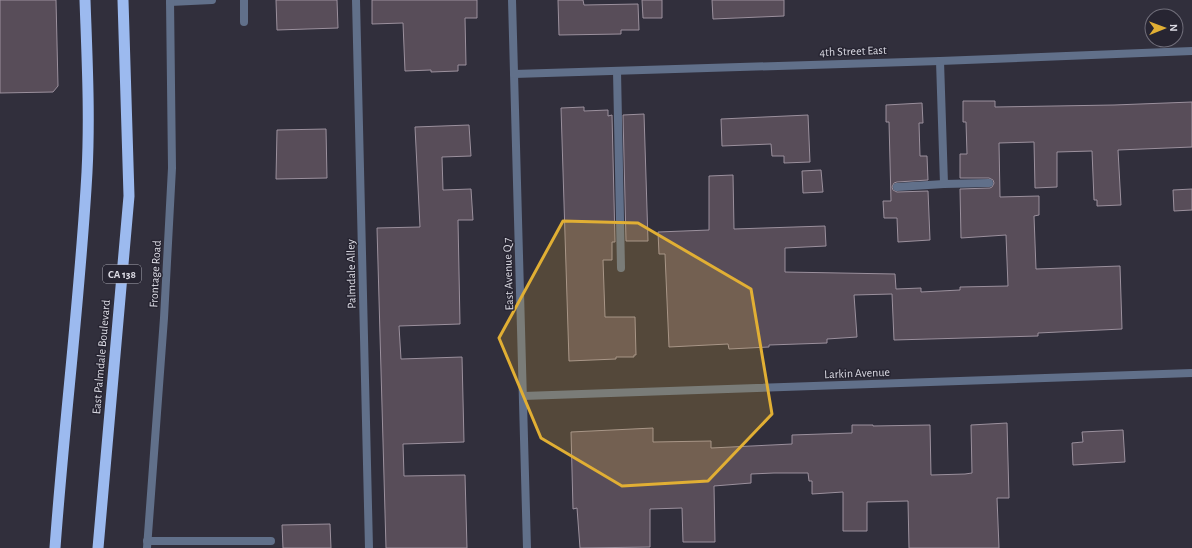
<svg xmlns="http://www.w3.org/2000/svg" width="1192" height="548" viewBox="0 0 1192 548" font-family="'Alegreya Sans',sans-serif">
<style>
.building{fill:#584d59;stroke:#9b909d}
.lines{fill:none;stroke-linecap:round;stroke-linejoin:round}
.service{stroke:#61708a;stroke-width:8}
.minor{stroke:#61708a;stroke-width:8}
.trunk{stroke:#9cbaef;stroke-width:11}
.marked{fill:#e1af34;fill-opacity:0.2;stroke:#e1af34;stroke-width:3;stroke-linejoin:round}
.labels{text-anchor:middle;dominant-baseline:central;stroke-width:3;stroke-linejoin:round;paint-order:stroke}
.shield{fill:#272532;stroke:#a6a5af;stroke-width:1}
.shield-label{font-size:11px;font-weight:bold;fill:#dddce5}
.street-label{font-size:12px;fill:#dddce5;stroke:#272532}
</style>
<rect width="100%" height="100%" fill="#312f3c"/>
<!-- building -->
<g class="building">
<polygon points="0,0 56,0 58,86 53,92 0,93"/>
<polygon points="276,0 337,0 338,28 277,30"/>
<polygon points="372,0 477,0 477,18 465,18 466,65 458,65 458,71 431,72 431,70 405,71 403,23 372,24"/>
<polygon points="558,0 583,0 584,5 638,4 639,30 621,30 621,34 559,35"/>
<polygon points="642,0 662,0 662,18 643,18"/>
<polygon points="712,0 784,0 784,16 713,19"/>
<polygon points="963,101 995,101 995,107 1114,105 1192,102 1192,147 1118,150 1121,205 1097,206 1097,200 1094,200 1092,151 1057,152 1057,187 1035,188 1034,142 999,143 1000,197 1039,196 1039,215 1034,216 1036,269 1120,266 1122,329 1038,333 1038,336 894,340 892,294 854,295 857,337 827,339 827,343 769,345 769,347 729,349 728,344 669,347 665,254 659,254 658,232 709,230 709,176 733,175 734,229 825,226 826,246 785,248 785,272 895,274 896,289 921,288 921,292 960,290 960,287 1008,286 1006,235 961,238 960,189 990,188 992,187 994,183 993,180 989,178 960,178 960,154 967,154 966,122 963,122"/>
<polygon points="922,103 923,123 919,123 920,156 927,156 928,180 897,182 894,183 892,187 893,190 897,192 928,191 930,240 898,242 897,218 884,218 883,201 891,201 889,122 886,122 886,105"/>
<polygon points="584,107 584,111 608,110 608,116 612,115 615,242 612,242 612,260 603,260 605,317 635,317 636,355 634,355 634,357 616,357 616,359 569,361 561,108"/>
<polygon points="644,114 648,241 626,241 623,115"/>
<polygon points="808,115 810,162 784,163 784,156 772,156 771,144 722,146 721,119"/>
<polygon points="469,125 471,156 442,157 443,190 471,189 473,220 458,220 460,324 399,326 401,359 462,357 464,442 403,444 404,476 465,475 467,548 386,548 377,228 420,227 415,127"/>
<polygon points="326,129 327,178 276,179 277,130"/>
<polygon points="821,170 823,192 803,193 802,171"/>
<polygon points="1192,189 1192,210 1174,211 1173,190"/>
<polygon points="1007,423 1009,498 997,498 999,548 909,548 908,501 867,502 867,531 843,531 843,492 812,494 812,481 809,481 808,473 774,473 751,474 751,483 714,486 715,542 683,542 682,508 650,509 650,547 580,548 577,508 573,509 571,432 653,428 653,442 711,441 711,448 792,444 792,435 852,433 852,425 873,425 873,426 930,425 931,475 965,474 972,473 971,425"/>
<polygon points="1123,430 1125,462 1073,465 1072,443 1083,442 1082,432"/>
<polygon points="330,524 331,548 283,548 282,525"/>
</g>
<g class="lines">
<!-- service -->
<g class="service">
<polyline points="244,0 244,22"/>
<polyline points="356,0 369,548"/>
<polyline points="170,2 212,0"/>
<polyline points="940,61 944,184"/>
<polyline points="617,71 621,268"/>
<polyline points="897,187 944,184 989,183"/>
<polyline points="147,541 271,541"/>
</g>
<!-- minor -->
<g class="minor">
<polyline points="512,0 527,548"/>
<polyline points="514,74 940,61 1192,51"/>
<polyline points="523,396 1192,373"/>
<polyline points="147,548 164,318 172,168 170,0"/>
</g>
<!-- trunk -->
<g class="trunk">
<path d="M55,548C64,423 80,298 87,172C90,115 87,57 85,0"/>
<polyline points="98,548 129,196 123,0"/>
</g>
</g>
<!-- marked area -->
<path class="marked" d="M563,221L638,223L751,289L772,414L708,481L622,486L541,438L499,338Z"/>
<g class="labels">
<!-- shield labels -->
<rect class="shield" x="103" y="265" width="38" height="18" rx="3"/>
<g class="shield-label">
<text x="122" y="274">CA 138</text>
</g>
<!-- street labels -->
<g class="street-label">
<text transform="translate(853 51) rotate(-2)">4th Street East</text>
<text transform="translate(155 274) rotate(-87)">Frontage Road</text>
<text transform="translate(351 274) rotate(-91)">Palmdale Alley</text>
<text transform="translate(508 274) rotate(-92)">East Avenue Q 7</text>
<text transform="translate(101 357) rotate(-85)">East Palmdale Boulevard</text>
<text transform="translate(857 373) rotate(-2)">Larkin Avenue</text>
</g>
</g>
<!-- north arrow -->
<g transform="translate(1164 28) rotate(89)"><circle r="19" fill="#272532" stroke="#706e7a"/>
<path d="M0-3L7 15L0 10L-7 15Z" fill="#e1af34"/>
<text y="-6" font-size="11" font-weight="bold" text-anchor="middle" fill="#dddce5">N</text>
</g>
</svg>
